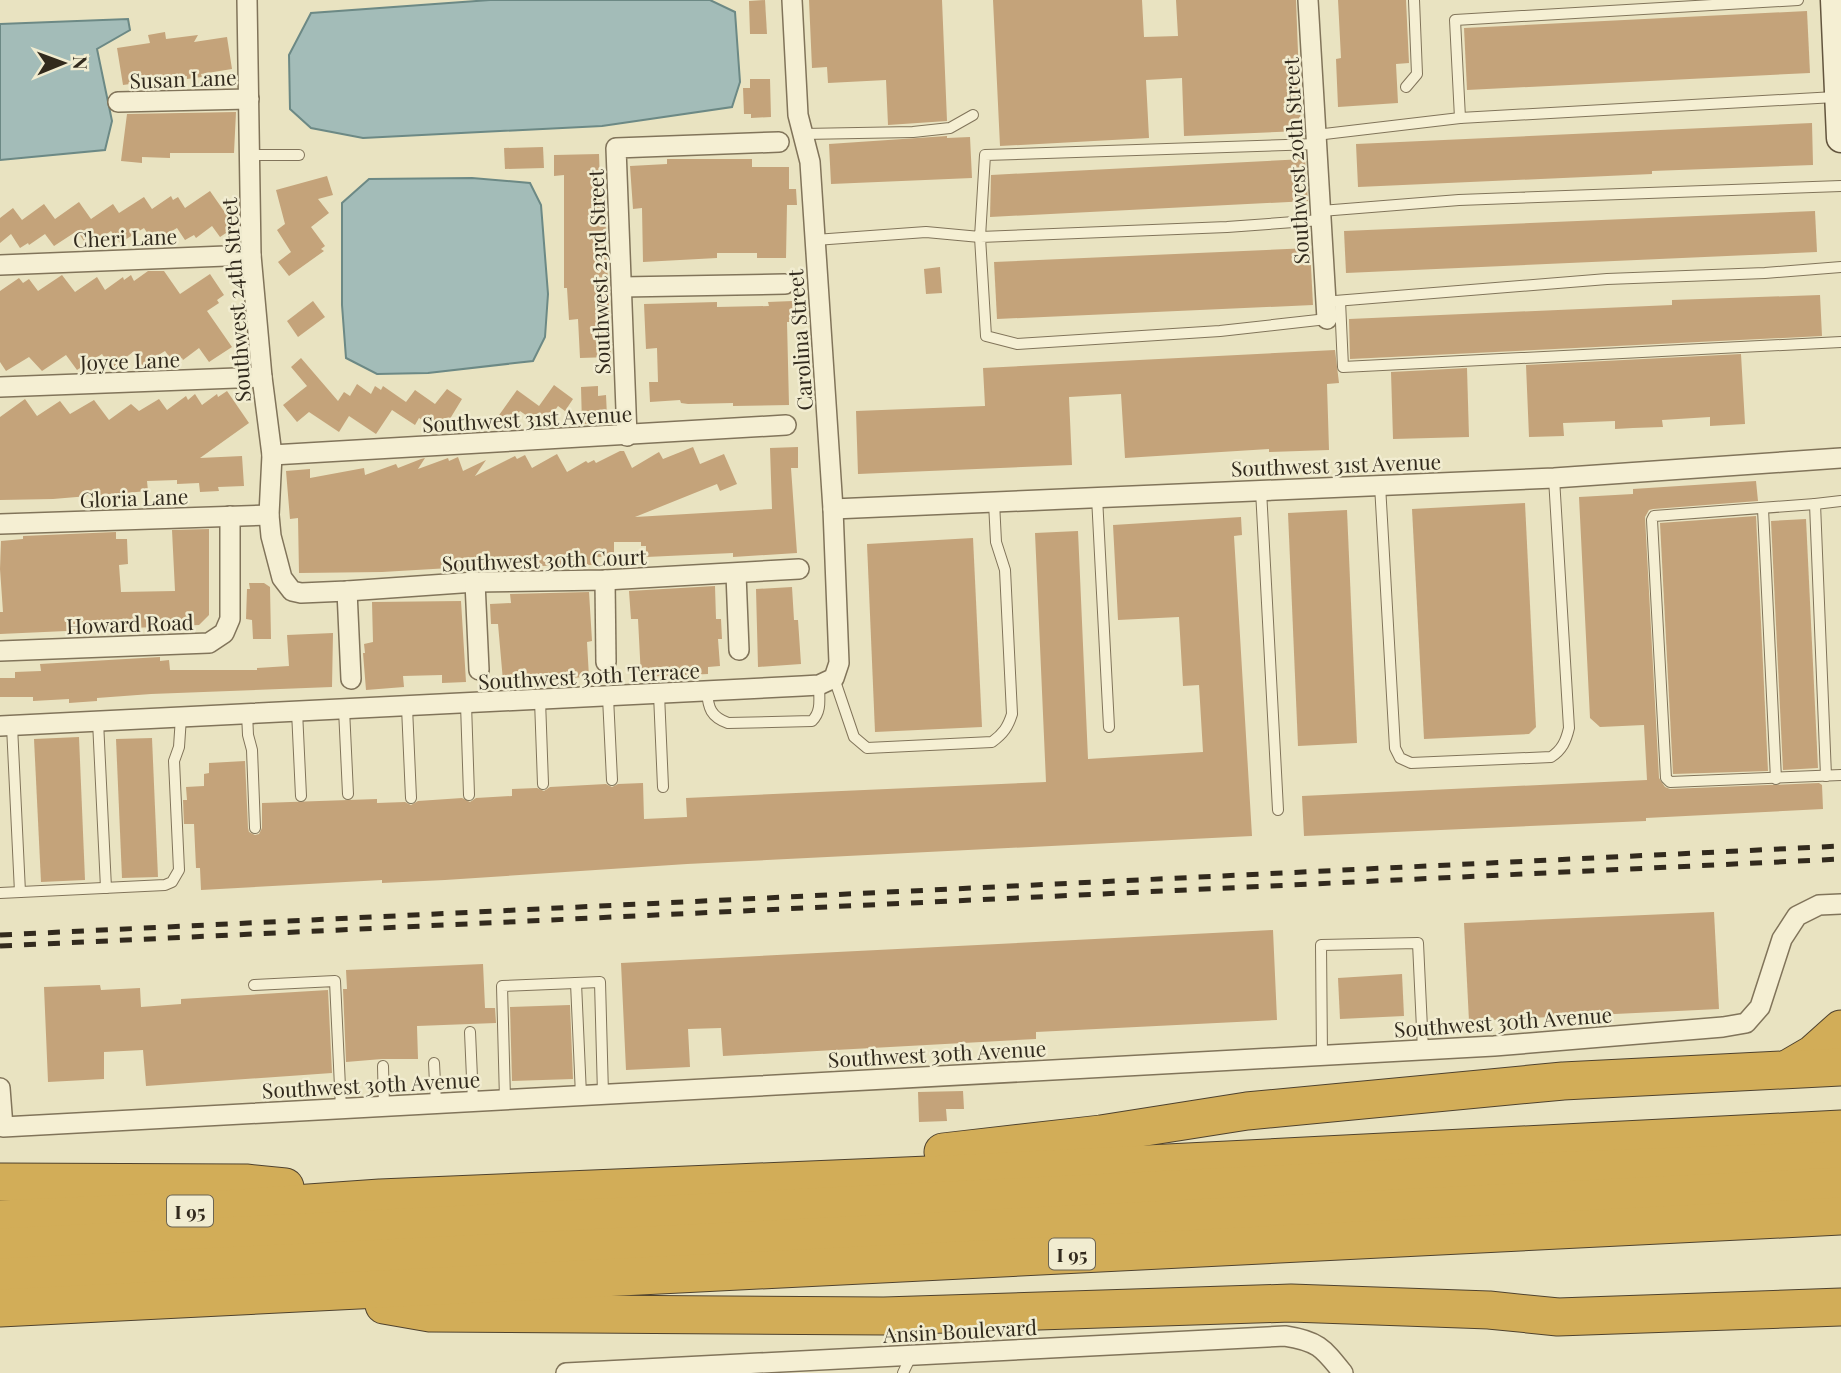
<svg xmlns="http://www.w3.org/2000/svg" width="1841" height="1373" viewBox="0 0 1841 1373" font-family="'Playfair Display',serif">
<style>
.water{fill:#a3bcb8;stroke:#6c8985;stroke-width:2}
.building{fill:#c4a37a}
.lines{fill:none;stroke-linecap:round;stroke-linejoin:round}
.service-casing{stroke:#81745a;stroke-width:12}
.minor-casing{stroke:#81745a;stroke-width:22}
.secondary-casing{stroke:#63553e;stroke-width:31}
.motorway-casing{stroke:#4f422e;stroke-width:39}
.service{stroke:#f5efd3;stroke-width:10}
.minor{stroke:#f5efd3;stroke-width:19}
.secondary{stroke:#f5efd3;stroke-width:28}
.motorway{stroke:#d2ad58;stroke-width:37}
.rail{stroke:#322a1d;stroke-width:5;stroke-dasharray:12 12;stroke-linecap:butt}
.labels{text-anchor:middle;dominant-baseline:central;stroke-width:5;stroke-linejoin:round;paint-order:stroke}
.shield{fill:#f1ecd0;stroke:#6b6453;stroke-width:2}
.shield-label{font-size:19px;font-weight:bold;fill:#322a1d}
.street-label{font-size:21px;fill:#322a1d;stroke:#f1ecd0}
</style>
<rect width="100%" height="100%" fill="#e9e3c1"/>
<!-- water -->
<g class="water">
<polygon points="490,0 710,0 735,12 740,82 732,107 602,126 363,138 311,128 290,109 289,55 311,13"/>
<polygon points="128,19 130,30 97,49 112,121 105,150 0,160 0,24"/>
<polygon points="472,178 530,183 541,205 548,294 545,337 533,361 428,373 377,374 346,358 342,305 342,203 369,179"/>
</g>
<!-- building -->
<g class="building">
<polygon points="765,0 767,34 750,34 749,1"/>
<polygon points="809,0 942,0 947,121 888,125 886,80 828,83 827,67 812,68"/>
<polygon points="993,0 1142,0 1144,37 1178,36 1176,0 1296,0 1301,131 1184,136 1182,78 1146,80 1149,138 1000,146"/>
<polygon points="1338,0 1406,0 1409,63 1396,64 1398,103 1338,107 1336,59 1341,58"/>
<polygon points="1807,11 1810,73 1467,90 1464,28"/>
<polygon points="165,32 166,39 198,35 194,42 227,37 232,69 201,74 202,77 187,79 187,76 123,85 117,48 150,43 148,35"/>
<polygon points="750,79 770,79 771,117 751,118 751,114 744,114 743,88 750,88"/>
<polygon points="236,112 234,153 170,153 170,158 142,157 142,163 121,161 127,114"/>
<polygon points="1812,123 1813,165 1652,171 1652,174 1358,187 1356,144"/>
<polygon points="947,136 947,138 970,137 972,178 831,184 829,144"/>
<polygon points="543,147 544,168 505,169 504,148"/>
<polygon points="599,154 600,183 604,183 611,357 580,358 578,319 569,320 567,288 564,288 564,175 554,176 554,155"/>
<polygon points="667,159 752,159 752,167 789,167 789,189 796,189 797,205 787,205 786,258 757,258 757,253 717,253 717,258 643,262 642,208 633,209 630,166 667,164"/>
<polygon points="1305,159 1308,201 990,217 991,175"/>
<polygon points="327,176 333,195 318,199 329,213 311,227 325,246 321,249 324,251 289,276 278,262 291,252 277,230 285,224 276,190"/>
<polygon points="210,191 235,227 220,237 212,226 196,238 194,235 185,240 177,228 153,242 144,228 120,243 111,231 88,247 77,231 54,246 45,234 29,245 28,243 20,248 11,234 0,243 0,218 13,208 22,220 44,204 55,219 79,202 91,219 113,204 119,213 144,197 152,209 171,196 173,200 178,197 185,208"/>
<polygon points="1815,211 1817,252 1346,273 1344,231"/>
<polygon points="1310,248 1313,305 997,319 994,262"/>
<polygon points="940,267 942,293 926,294 924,269"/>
<polygon points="148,271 164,271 180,294 210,274 224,295 217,300 219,303 207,311 232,347 209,362 199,348 183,360 182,358 174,363 165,351 142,365 133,352 112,368 102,354 77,370 66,355 42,371 29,357 6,371 0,362 0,291 19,278 23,283 29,279 38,291 62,275 75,292 97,277 105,290 123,277 124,280 131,275 134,281"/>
<polygon points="1820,295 1822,336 1350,359 1349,319 1672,305 1672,300"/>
<polygon points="313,301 325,317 298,337 287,321"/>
<polygon points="793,301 794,322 787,322 789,405 733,406 733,403 688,404 681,403 680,400 650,402 649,382 658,382 657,348 646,349 644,304 717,302 717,307 769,306 768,302"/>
<polygon points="1335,350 1339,383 1327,384 1329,450 1269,452 1269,449 1125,458 1121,394 1069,397 1072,465 858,474 856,411 985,406 983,368"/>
<polygon points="1741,354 1745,424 1710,426 1710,417 1662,420 1663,427 1633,428 1615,429 1615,421 1563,423 1564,436 1529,437 1526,365"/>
<polygon points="301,358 338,401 344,392 350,396 357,384 371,394 375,386 381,390 383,386 406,402 415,390 435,404 447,389 462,399 442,432 419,418 415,425 392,410 376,434 349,416 339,432 309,412 297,422 283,405 307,386 291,367"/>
<polygon points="1467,368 1469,437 1393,439 1391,372"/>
<polygon points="554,385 573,399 565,411 558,406 543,427 520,411 509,426 497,418 517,390 539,406"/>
<polygon points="598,386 598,396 606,395 607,416 599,416 599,424 582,424 581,387"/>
<polygon points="227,391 249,423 200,458 242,456 244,486 218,487 219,491 200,492 199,483 177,484 177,480 147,481 148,491 53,499 0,500 0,417 25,399 37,416 60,401 70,414 94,400 109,420 131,404 139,411 159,399 167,410 186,396 188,400 195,394 202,405 217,394 218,397"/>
<polygon points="693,447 700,464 724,454 737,484 720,491 717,484 635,517 772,509 770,448 798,447 798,468 791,468 797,553 733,557 733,553 646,557 646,546 641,546 641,542 614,542 614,557 592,557 592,565 588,565 588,568 575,568 574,565 541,566 538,557 504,559 504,567 485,568 484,566 382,572 299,573 298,518 290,519 286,471 310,469 310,478 364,468 365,475 396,464 398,468 421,459 425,458 418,469 448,458 449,461 458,457 463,471 486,460 475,476 515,456 517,459 525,455 532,468 557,454 567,472 586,461 588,463 594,460 596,463 620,451 624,451 632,468 659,452 663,459"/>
<polygon points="1756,481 1758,501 1653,509 1649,510 1645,517 1659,778 1665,787 1670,789 1819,783 1822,785 1823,809 1646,818 1646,821 1304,836 1302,796 1647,780 1644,725 1600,727 1590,718 1579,497 1633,494 1633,489"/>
<polygon points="1525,503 1536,727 1529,734 1424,739 1412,509"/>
<polygon points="1347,510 1357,743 1298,746 1288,513"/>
<polygon points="1756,516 1768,771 1673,774 1660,523"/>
<polygon points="1241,517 1242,535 1234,536 1252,836 687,864 445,880 382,883 382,880 201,890 200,868 196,868 194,824 184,824 183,800 187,800 186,787 204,786 204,774 209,773 209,763 245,761 248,828 249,832 255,835 259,834 262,828 262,803 377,799 377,803 405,802 411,805 418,801 462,798 470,802 476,798 512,796 512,789 537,788 544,791 550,787 606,784 612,787 618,784 643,783 644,819 687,817 686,798 1046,782 1035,533 1078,531 1088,759 1203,752 1199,685 1183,686 1179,617 1118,620 1113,525"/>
<polygon points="1806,519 1818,768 1783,770 1771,521"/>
<polygon points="209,529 209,615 199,625 0,634 0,612 3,612 0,569 1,541 23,539 23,536 116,532 116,539 127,539 128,564 119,565 121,592 175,591 172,530"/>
<polygon points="973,538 982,727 875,732 867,544"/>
<polygon points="249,583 264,583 270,587 271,639 253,639 252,620 246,619 247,589 250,589"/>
<polygon points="715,586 716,619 721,619 722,639 718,639 720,666 708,667 708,674 641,677 638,619 631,619 629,591"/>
<polygon points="792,587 794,620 798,620 801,664 758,667 756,589"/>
<polygon points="589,592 592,641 587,642 589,677 503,681 498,624 491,624 490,604 511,603 510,594"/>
<polygon points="461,601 466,682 442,683 442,675 403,676 404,687 366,690 363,653 365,653 364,644 373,642 372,602"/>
<polygon points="333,633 332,687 151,694 97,698 97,701 69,703 69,699 33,701 33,697 0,697 0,678 15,678 15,672 41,671 40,664 160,657 160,661 169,660 170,670 257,670 257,668 289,666 287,635"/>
<polygon points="79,737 85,880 41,882 34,739"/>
<polygon points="152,738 158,877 122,878 116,739"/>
<polygon points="1714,912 1719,1009 1469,1021 1464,923"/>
<polygon points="1273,930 1277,1020 1036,1032 1036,1039 723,1056 721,1028 688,1029 690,1067 626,1070 621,963"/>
<polygon points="483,964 485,1008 495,1008 496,1023 417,1026 418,1059 382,1059 346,1062 343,989 347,989 346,970"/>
<polygon points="1402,974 1404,1016 1340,1019 1338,978"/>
<polygon points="100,985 101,990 140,988 141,1007 181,1004 181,999 328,990 332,1073 146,1086 143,1050 104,1052 104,1079 48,1082 44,987"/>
<polygon points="570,1005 573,1079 512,1081 510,1007"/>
<polygon points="963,1091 964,1109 946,1109 947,1121 919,1122 918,1092"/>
</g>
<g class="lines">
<!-- service casing -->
<g class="service-casing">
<g id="service">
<polyline points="1406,87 1417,74 1414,0"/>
<polyline points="1460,118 1455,20 1798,0"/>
<polyline points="803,134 913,132 950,128 973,115"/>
<polyline points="1316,135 1460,118 1835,97"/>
<polyline points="250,155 299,155"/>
<polyline points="1321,211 1459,200 1841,186"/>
<polyline points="1321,220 1227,227 980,237 986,336 1017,344 1220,331 1327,319"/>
<polyline points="815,240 926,232 980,237 985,155 1317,144"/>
<polyline points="1335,301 1607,279 1765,273 1841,267"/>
<polyline points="1340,301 1343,367 1841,342"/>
<path d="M1380,485L1395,748L1400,758L1411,763L1551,757C1562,750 1566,741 1569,728L1554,478"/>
<polyline points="1261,490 1278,810"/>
<polyline points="1097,497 1109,727"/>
<polyline points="1815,504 1654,516 1652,520 1666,778 1670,782 1841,775"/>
<polyline points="1763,509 1776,779"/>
<path d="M834,678L854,737L867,748L992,742C1003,734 1008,727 1012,714L1005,570L996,542L994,502"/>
<path d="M707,691C708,708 711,717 728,723L812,721C822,711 819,699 819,685"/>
<polyline points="659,694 663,787"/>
<polyline points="608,697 612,780"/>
<polyline points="540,700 543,784"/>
<polyline points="466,704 469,795"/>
<polyline points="407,707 411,798"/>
<polyline points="344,709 348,794"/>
<polyline points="297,711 301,796"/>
<polyline points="247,713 248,735 252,750 255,828"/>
<polyline points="98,721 106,888"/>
<polyline points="12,726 20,892"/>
<polyline points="1826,776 1815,504 1841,501"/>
<polyline points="0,893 165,885 172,882 179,870 174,761 179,747 181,717"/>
<polyline points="576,983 581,1095"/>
<polyline points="254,985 335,981 341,1108"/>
<polyline points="470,1032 473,1101"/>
<polyline points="1322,1055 1321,945 1418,943 1423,1050"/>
<polyline points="434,1063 436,1103"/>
<polyline points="383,1066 384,1106"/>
<polyline points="505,1099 502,986 600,982 603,1094"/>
<polyline points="903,1373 911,1356"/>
</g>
</g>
<!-- minor casing -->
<g class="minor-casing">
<g id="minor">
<polyline points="247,0 251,255 262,377 272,455 269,515 271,536 282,578 292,591 301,593 347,591 475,582 605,580 799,569"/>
<polyline points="1308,0 1327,319"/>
<polyline points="118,102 249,99"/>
<polyline points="0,265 251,255"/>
<polyline points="622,287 785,284"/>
<polyline points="0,387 262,377"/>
<polyline points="627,436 616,148 779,142"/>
<polyline points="272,455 786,425"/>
<polyline points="833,509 1554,478 1841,458"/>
<polyline points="0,524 269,515"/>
<polyline points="736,574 739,650"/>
<polyline points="605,580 606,662"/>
<polyline points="475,582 479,670"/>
<polyline points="347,591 351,679"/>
<polyline points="0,651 209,643 224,633 230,619 230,516"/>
<polyline points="0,726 802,686 819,685 834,678 839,663 833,509 810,162 798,115 792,0"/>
<polyline points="0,1088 3,1127 1494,1046 1723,1027 1746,1023 1760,1007 1782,939 1797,916 1819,905 1841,904"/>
<path d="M566,1373L1285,1336C1318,1341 1323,1348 1343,1373"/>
</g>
</g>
<!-- secondary casing -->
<g class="secondary-casing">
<polyline id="secondary" points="1835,0 1841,138"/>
</g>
<!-- motorway casing -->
<g class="motorway-casing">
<g id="motorway">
<polyline points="1789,1068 1813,1054 1841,1029"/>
<polyline points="943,1152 1101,1134 1247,1111 1563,1081 1841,1067"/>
<polyline points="0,1182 246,1183 285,1187"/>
<polyline points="0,1219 224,1209 380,1198 928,1175 1841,1129"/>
<polyline points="0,1247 1516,1172 1841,1160"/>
<polyline points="0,1277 1841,1186"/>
<polyline points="384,1305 430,1313 884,1316 1291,1303 1489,1310 1558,1317 1841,1307"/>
<polyline points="0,1308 1841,1216"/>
</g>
</g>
<!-- service -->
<use href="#service" class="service"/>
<!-- minor -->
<use href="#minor" class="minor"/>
<!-- secondary -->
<use href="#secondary" class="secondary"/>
<!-- motorway -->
<use href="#motorway" class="motorway"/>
<!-- rail -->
<g class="rail">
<polyline points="0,935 1841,846"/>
<polyline points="0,946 1841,859"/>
</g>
</g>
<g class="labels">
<!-- shield labels -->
<g class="shield">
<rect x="167" y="1195.5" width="46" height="31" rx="5"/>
<rect x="1049" y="1238.5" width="46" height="31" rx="5"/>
</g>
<g class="shield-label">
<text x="190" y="1211">I 95</text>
<text x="1072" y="1254">I 95</text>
</g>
<!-- street labels -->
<g class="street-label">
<text transform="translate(183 78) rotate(-2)">Susan Lane</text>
<text transform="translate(1295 161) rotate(-93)">Southwest 20th Street</text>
<text transform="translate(125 237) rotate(-2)">Cheri Lane</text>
<text transform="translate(598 272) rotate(-92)">Southwest 23rd Street</text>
<text transform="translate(235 300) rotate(-94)">Southwest 24th Street</text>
<text transform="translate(799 340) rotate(-94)">Carolina Street</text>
<text transform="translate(130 360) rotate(-2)">Joyce Lane</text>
<text transform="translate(527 418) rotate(-3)">Southwest 31st Avenue</text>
<text transform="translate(1336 464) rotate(-2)">Southwest 31st Avenue</text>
<text transform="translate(134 497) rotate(-2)">Gloria Lane</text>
<text transform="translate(544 559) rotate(-2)">Southwest 30th Court</text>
<text transform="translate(130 623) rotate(-2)">Howard Road</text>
<text transform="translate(589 675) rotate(-3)">Southwest 30th Terrace</text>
<text transform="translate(1503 1021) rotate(-4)">Southwest 30th Avenue</text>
<text transform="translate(937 1053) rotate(-3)">Southwest 30th Avenue</text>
<text transform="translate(371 1084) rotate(-3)">Southwest 30th Avenue</text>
<text transform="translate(960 1330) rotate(-3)">Ansin Boulevard</text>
</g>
</g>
<!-- north arrow -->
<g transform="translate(63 63) rotate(89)" stroke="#f1ecd0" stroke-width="5" paint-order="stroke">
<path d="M0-5L12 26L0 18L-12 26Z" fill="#322a1d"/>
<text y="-10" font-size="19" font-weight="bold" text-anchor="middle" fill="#322a1d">N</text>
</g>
</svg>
